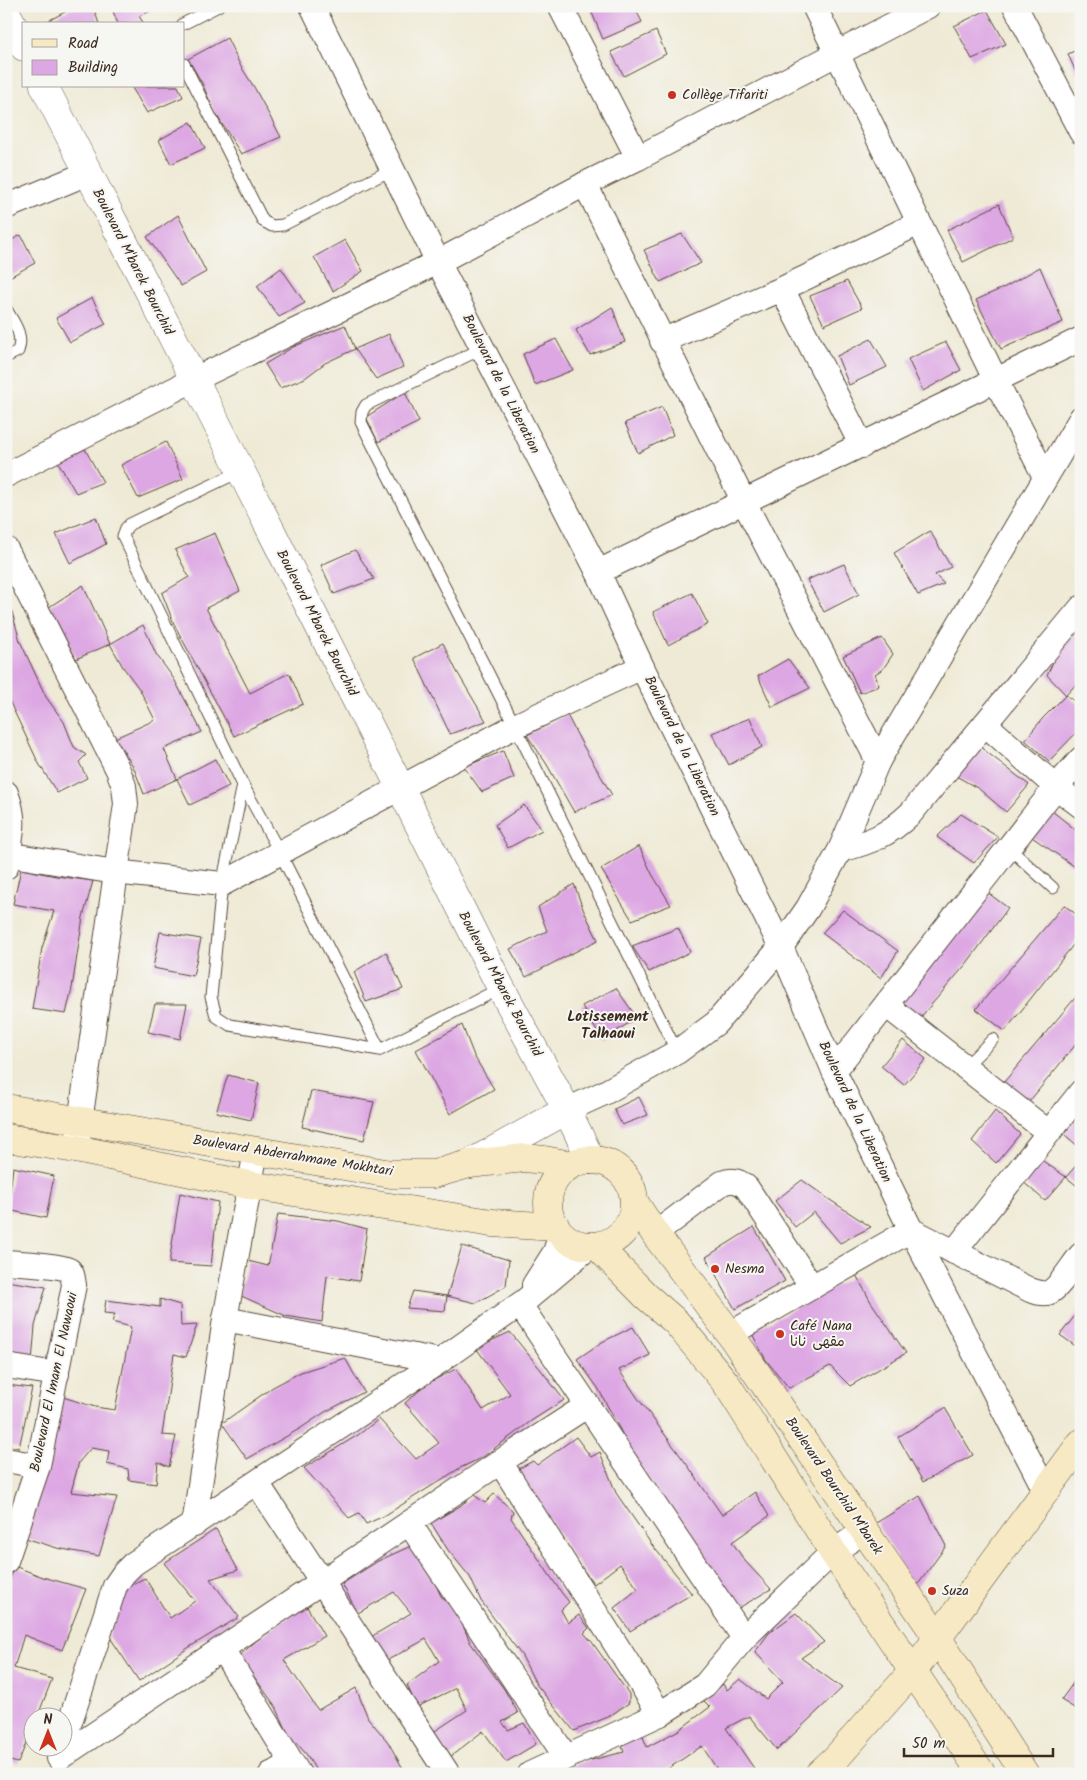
<svg xmlns="http://www.w3.org/2000/svg" width="1087" height="1780" viewBox="0 0 1087 1780" font-family="Kalam,'Playpen Sans Arabic',sans-serif">
<style>
.building{fill:#dda7e3}
.lines{fill:none;stroke-linecap:round;stroke-linejoin:round}
.service-casing{stroke:#564739;stroke-width:13}
.minor-casing{stroke:#564739;stroke-width:26}
.tertiary-casing{stroke:#564739;stroke-width:29}
.secondary-casing{stroke:#564739;stroke-width:29}
.service{stroke:#fff;stroke-width:11}
.minor{stroke:#fff;stroke-width:24}
.tertiary{stroke:#fff;stroke-width:28}
.secondary{stroke:#f6e9c3;stroke-width:28}
.poi-dot{fill:#c8321e;stroke:#f6f6f2;stroke-width:2}
.labels{text-anchor:middle;dominant-baseline:central;stroke-width:4;stroke-linejoin:round;paint-order:stroke}
.poi-label{font-size:14px;fill:#3b2a1e;stroke:#f6f6f2;text-anchor:start}
.street-label{font-size:14px;fill:#3b2a1e;stroke:#f6f6f2}
.neighbourhood-label{font-size:15px;font-weight:bold;fill:#3b2a1e;stroke:#f6f6f2}
</style>
<rect width="100%" height="100%" fill="#f6f6f2"/>
<filter id="ink" filterUnits="userSpaceOnUse"><feTurbulence type="fractalNoise" baseFrequency=".02" numOctaves="2"/><feDisplacementMap in="SourceGraphic" scale="10" xChannelSelector="R" yChannelSelector="G"/><feConvolveMatrix kernelMatrix="1 2 1 2 8 2 1 2 1" color-interpolation-filters="sRGB"/></filter>
<filter id="wash" filterUnits="userSpaceOnUse"><feTurbulence type="fractalNoise" baseFrequency=".0096" numOctaves="4" result="noise"/><feDisplacementMap in="SourceGraphic" scale="20" xChannelSelector="R" yChannelSelector="G"/><feGaussianBlur stdDeviation="1.12" result="paint"/><feColorMatrix in="noise" values="0 0 0 0 0 0 0 0 0 0 0 0 0 0 0 0 0 1.4 0 .05"/><feComposite in="paint" operator="in"/></filter>
<g filter="url(#wash)">
<rect width="100%" height="100%" fill="#efead5"/>
<g id="blocks">
<!-- building -->
<g class="building">
<polygon points="76,6 93,6 99,24 47,24 46,22"/>
<polygon points="111,6 156,6 157,8 139,16 144,24 118,24"/>
<polygon points="589,6 634,6 642,22 603,39"/>
<polygon points="987,10 1006,44 972,59 954,26"/>
<polygon points="656,31 666,54 624,76 611,52"/>
<polygon points="227,38 240,65 254,87 281,137 241,154 214,111 202,83 188,59"/>
<polygon points="1081,48 1081,84 1068,54"/>
<polygon points="131,86 178,86 183,97 147,113"/>
<polygon points="191,122 205,148 171,164 159,140"/>
<polygon points="999,204 1013,237 963,262 947,230"/>
<polygon points="178,215 206,272 181,286 147,237"/>
<polygon points="682,234 701,263 660,282 644,250"/>
<polygon points="21,235 35,263 6,279 6,243"/>
<polygon points="345,240 363,271 333,291 314,257"/>
<polygon points="1040,267 1063,322 1001,349 976,300 1005,287"/>
<polygon points="281,268 305,303 279,317 257,286"/>
<polygon points="847,281 862,308 824,325 810,296"/>
<polygon points="92,298 106,324 70,342 56,318"/>
<polygon points="612,307 625,342 590,355 576,330"/>
<polygon points="345,325 355,349 389,334 403,367 376,379 355,349 325,363 305,378 280,388 265,364 293,347"/>
<polygon points="556,339 573,370 535,385 523,354"/>
<polygon points="871,339 887,367 849,385 837,356"/>
<polygon points="946,342 961,370 923,391 908,359"/>
<polygon points="405,392 419,422 378,442 366,417"/>
<polygon points="662,407 673,435 638,453 625,423"/>
<polygon points="166,442 183,479 138,498 121,465"/>
<polygon points="85,449 103,482 76,493 58,462"/>
<polygon points="96,517 106,544 70,563 56,534"/>
<polygon points="930,531 951,567 935,575 944,584 918,595 894,553"/>
<polygon points="215,533 240,591 206,608 250,693 289,673 303,704 234,736 174,624 162,593 189,577 175,550"/>
<polygon points="355,550 374,579 334,594 321,565"/>
<polygon points="844,564 859,594 824,612 807,580"/>
<polygon points="83,585 110,644 76,659 49,607"/>
<polygon points="692,593 708,624 668,645 653,612"/>
<polygon points="9,601 20,641 46,697 64,722 74,747 86,755 79,762 87,778 57,793 38,762 6,694 6,602"/>
<polygon points="143,625 156,654 174,679 202,732 164,749 177,779 144,794 133,766 115,738 155,720 140,690 123,667 110,644"/>
<polygon points="1081,629 1081,679 1066,695 1047,675 1060,647"/>
<polygon points="882,638 893,654 883,669 875,674 879,686 860,693 843,656"/>
<polygon points="443,643 456,670 486,721 450,734 414,658"/>
<polygon points="788,659 810,688 772,707 758,676"/>
<polygon points="1066,695 1081,706 1081,728 1049,761 1025,740 1043,718"/>
<polygon points="567,715 582,744 612,795 574,812 546,763 527,735"/>
<polygon points="750,718 762,747 729,765 712,733"/>
<polygon points="979,746 1029,785 1006,812 979,789 956,776"/>
<polygon points="503,751 514,778 482,792 464,767"/>
<polygon points="215,759 229,786 190,805 177,779"/>
<polygon points="524,805 542,830 508,848 495,825"/>
<polygon points="1052,811 1081,834 1081,871 1029,835"/>
<polygon points="961,814 998,837 974,863 937,837"/>
<polygon points="639,846 652,874 671,905 632,920 601,869"/>
<polygon points="21,869 56,876 93,881 83,917 72,988 66,1014 32,1009 42,948 54,911 13,904"/>
<polygon points="574,884 583,909 598,940 526,977 510,949 547,931 538,907"/>
<polygon points="987,892 1008,908 967,963 920,1018 897,1005"/>
<polygon points="1064,905 1081,918 1081,935 1005,1031 976,1009"/>
<polygon points="843,910 898,951 881,978 822,933"/>
<polygon points="678,928 690,952 649,972 632,946"/>
<polygon points="160,932 201,939 193,976 153,968"/>
<polygon points="386,952 403,989 366,1002 354,972"/>
<polygon points="616,988 637,1018 602,1040 582,1006"/>
<polygon points="1081,991 1081,1038 1028,1103 1004,1082"/>
<polygon points="155,1004 187,1004 180,1039 148,1032"/>
<polygon points="462,1025 474,1056 494,1089 450,1114 416,1050"/>
<polygon points="903,1040 926,1059 904,1085 881,1066"/>
<polygon points="228,1075 259,1083 251,1120 216,1112"/>
<polygon points="311,1091 374,1102 364,1140 302,1127"/>
<polygon points="639,1097 648,1115 622,1125 614,1109"/>
<polygon points="1081,1110 1081,1149 1064,1134"/>
<polygon points="995,1111 1020,1134 996,1163 972,1141"/>
<polygon points="1040,1159 1066,1177 1045,1201 1021,1180"/>
<polygon points="1081,1160 1081,1189 1066,1177"/>
<polygon points="13,1167 54,1176 46,1218 8,1210"/>
<polygon points="802,1180 830,1200 871,1227 840,1243 814,1212 795,1227 775,1201"/>
<polygon points="180,1193 218,1202 211,1266 169,1263"/>
<polygon points="278,1214 338,1221 367,1229 359,1281 327,1276 322,1322 286,1316 239,1295 248,1261 268,1266"/>
<polygon points="754,1227 785,1281 735,1309 706,1257"/>
<polygon points="462,1246 509,1260 506,1286 476,1303 447,1296"/>
<polygon points="856,1275 871,1302 906,1353 850,1386 830,1366 789,1388 766,1360 751,1332"/>
<polygon points="6,1281 46,1287 35,1326 32,1362 6,1357"/>
<polygon points="413,1291 447,1296 445,1311 407,1308"/>
<polygon points="160,1299 180,1305 181,1326 197,1325 186,1357 174,1354 162,1435 176,1436 169,1467 158,1462 156,1484 129,1480 128,1469 107,1464 109,1451 91,1448 79,1462 71,1492 117,1497 99,1556 57,1548 22,1537 63,1397 95,1407 115,1410 131,1327 112,1322 115,1314 104,1313 106,1300 160,1307"/>
<polygon points="1081,1308 1081,1350 1060,1335"/>
<polygon points="633,1327 650,1355 619,1370 637,1397 688,1466 722,1515 755,1492 769,1516 732,1542 745,1561 771,1589 737,1609 637,1462 598,1388 577,1359 602,1342"/>
<polygon points="510,1332 541,1370 564,1400 531,1421 483,1457 460,1468 384,1516 366,1524 359,1513 349,1518 304,1468 358,1435 379,1419 416,1459 439,1443 405,1403 428,1383 456,1369 483,1410 510,1394 476,1348"/>
<polygon points="345,1358 364,1392 325,1412 301,1428 247,1459 222,1423 273,1387 301,1372"/>
<polygon points="6,1385 32,1388 19,1448 6,1445"/>
<polygon points="945,1408 973,1455 923,1482 898,1437"/>
<polygon points="576,1437 591,1457 600,1452 616,1493 652,1545 692,1594 630,1631 614,1608 638,1589 620,1564 594,1584 574,1558 518,1469 533,1461 537,1465"/>
<polygon points="494,1494 513,1511 511,1518 561,1592 569,1602 561,1610 568,1623 579,1615 589,1628 584,1633 592,1642 629,1694 629,1703 608,1717 574,1731 536,1684 522,1656 481,1601 470,1577 448,1550 431,1523 460,1506 474,1495 485,1503"/>
<polygon points="920,1496 946,1546 914,1590 890,1545 876,1523"/>
<polygon points="216,1529 238,1570 210,1579 239,1617 188,1648 139,1681 109,1636 126,1587 145,1578 170,1618 195,1601 164,1563"/>
<polygon points="411,1546 429,1570 441,1596 459,1616 470,1642 504,1689 518,1713 502,1722 508,1730 524,1723 536,1744 506,1762 483,1731 450,1757 432,1733 467,1710 456,1688 417,1707 407,1685 439,1661 426,1639 386,1661 369,1638 411,1613 394,1592 358,1613 342,1584 378,1561"/>
<polygon points="14,1566 43,1577 86,1589 62,1650 24,1635 14,1668 52,1679 37,1718 32,1718 32,1729 18,1763 6,1760 6,1593"/>
<polygon points="306,1605 324,1636 284,1660 318,1710 356,1688 368,1718 388,1742 406,1774 318,1774 307,1755 288,1733 276,1707 239,1656 264,1634"/>
<polygon points="796,1613 824,1642 801,1658 842,1688 777,1750 749,1716 726,1728 758,1774 720,1774 702,1746 660,1774 552,1774 579,1763 624,1752 621,1743 643,1737 647,1747 679,1730 710,1707 701,1698 714,1692 723,1684 727,1690 740,1679 766,1699 783,1682 755,1652 769,1633"/>
<polygon points="1079,1675 1081,1676 1081,1712 1061,1700"/>
</g>
</g>
</g>
<g filter="url(#ink)">
<use href="#blocks" fill-opacity="0" stroke="#564739" stroke-width="1"/>
<g class="lines">
<!-- service casing -->
<g class="service-casing">
<g id="service">
<polyline points="183,24 218,6"/>
<polyline points="184,64 263,221 272,226 283,225 393,169"/>
<path d="M6,309C14,323 24,335 18,351L6,357"/>
<polyline points="483,348 366,405 362,412 361,422 515,726 677,1052"/>
<polyline points="241,471 130,524 126,528 123,536 243,785 280,853 380,1050"/>
<polyline points="243,785 222,884 211,997 216,1016 230,1025 380,1050 501,988"/>
<polyline points="1009,848 1053,888"/>
<polyline points="964,1068 993,1039"/>
</g>
</g>
<!-- minor casing -->
<g class="minor-casing">
<g id="minor">
<polyline points="312,6 438,262 598,572 642,667 781,947 834,1071 911,1230 1045,1490"/>
<polyline points="560,6 638,158"/>
<polyline points="814,6 995,379 1045,477"/>
<polyline points="1015,6 1081,132"/>
<polyline points="585,184 744,502 878,761"/>
<polyline points="6,207 88,173"/>
<polyline points="782,289 862,446"/>
<polyline points="662,341 782,289 919,223"/>
<polyline points="6,475 193,380 438,262 585,184 638,158 928,6"/>
<polyline points="6,549 118,770 124,786 126,804 76,1149"/>
<polyline points="598,572 1081,339"/>
<polyline points="985,724 1056,787 1081,806"/>
<path d="M6,793C18,824 10,836 6,867"/>
<path d="M840,850C871,842 887,836 911,813L1081,608"/>
<polyline points="6,854 115,872 222,884 515,726 642,667"/>
<polyline points="886,1005 1048,1132"/>
<polyline points="834,1071 1056,787 1081,759"/>
<polyline points="567,1110 604,1093 677,1052 716,1023 781,947 808,908 840,850 878,761 1081,418"/>
<path d="M655,1234L722,1183C732,1179 740,1181 747,1188L812,1287"/>
<polyline points="954,1252 1081,1092"/>
<path d="M6,1262C19,1263 60,1265 69,1270C73,1273 73,1280 74,1285L38,1466L6,1561"/>
<polyline points="534,1285 555,1252 561,1234"/>
<polyline points="520,1305 744,1638"/>
<polyline points="225,1319 440,1361"/>
<path d="M730,1334L911,1230L1030,1290C1036,1292 1044,1295 1050,1292C1060,1287 1073,1264 1081,1255"/>
<polyline points="6,1366 57,1374"/>
<polyline points="6,1460 38,1466"/>
<polyline points="500,1462 660,1714"/>
<polyline points="257,1483 448,1774"/>
<polyline points="409,1523 566,1757"/>
<polyline points="194,1525 225,1319 256,1151"/>
<polyline points="222,1649 299,1774"/>
<polyline points="62,1746 115,1586 124,1573 133,1564 440,1361 526,1300 590,1246"/>
<polyline points="59,1758 500,1462 588,1405"/>
<polyline points="271,1774 292,1764"/>
<polyline points="530,1774 660,1714 705,1685 744,1638 833,1552 864,1531"/>
</g>
</g>
<!-- tertiary casing -->
<g class="tertiary-casing">
<g id="tertiary">
<polyline points="6,12 24,47"/>
<polyline points="44,86 241,471 501,988 567,1110 591,1160"/>
<polyline points="469,1164 567,1110"/>
</g>
</g>
<!-- secondary casing -->
<g class="secondary-casing">
<g id="secondary">
<polyline points="6,1108 391,1174 434,1174 469,1164 525,1158 544,1160 571,1165"/>
<polyline points="6,1138 76,1149 249,1185 492,1223 556,1227"/>
<circle cx="591" cy="1203" r="43"/>
<polyline points="635,1203 655,1234 730,1334 937,1637 1025,1774"/>
<polyline points="597,1246 646,1296 676,1322 726,1383 833,1552 982,1774"/>
<polyline points="819,1774 836,1758 914,1670 1081,1443"/>
</g>
</g>
<!-- service -->
<use href="#service" class="service"/>
<!-- minor -->
<use href="#minor" class="minor"/>
<!-- tertiary -->
<use href="#tertiary" class="tertiary"/>
<!-- secondary -->
<use href="#secondary" class="secondary"/>
</g>
</g>
<!-- markers -->
<g class="poi-dot">
<circle cx="672" cy="95" r="5"/>
<circle cx="715" cy="1269" r="5"/>
<circle cx="780" cy="1334" r="5"/>
<circle cx="932" cy="1591" r="5"/>
</g>
<g class="labels">
<!-- poi labels -->
<g class="poi-label">
<text x="682" y="95">Collège Tifariti</text>
<text x="725" y="1269">Nesma</text>
<text x="790" y="1326">Café Nana<tspan x="790" dy="16">مقهى نانا</tspan></text>
<text x="942" y="1591">Suza</text>
</g>
<!-- street labels -->
<g class="street-label">
<text transform="translate(133 262) rotate(63)">Boulevard M'barek Bourchid</text>
<text transform="translate(501 384) rotate(63)">Boulevard de la Liberation</text>
<text transform="translate(317 623) rotate(63)">Boulevard M'barek Bourchid</text>
<text transform="translate(682 746) rotate(64)">Boulevard de la Liberation</text>
<text transform="translate(500 984) rotate(62)">Boulevard M'barek Bourchid</text>
<text transform="translate(855 1112) rotate(65)">Boulevard de la Liberation</text>
<text transform="translate(293 1156) rotate(9)">Boulevard Abderrahmane Mokhtari</text>
<text transform="translate(54 1382) rotate(-78)">Boulevard El Imam El Nawaoui</text>
<text transform="translate(834 1486) rotate(56)">Boulevard Bourchid M'barek</text>
</g>
<!-- neighbourhood labels -->
<g class="neighbourhood-label">
<text x="608" y="1017">Lotissement<tspan x="608" dy="17">Talhaoui</tspan></text>
</g>
</g>
<!-- margin -->
<rect width="1087" height="1780" fill="none" stroke="#f6f6f2" stroke-width="25"/>
<!-- legend -->
<rect x="22" y="22" width="162" height="65" fill="#f6f6f2" stroke="#aba49d"/>
<rect x="32" y="39" width="25" height="8" fill="#f6e9c3" stroke="#aba49d"/>
<text x="68" y="48" font-size="15" fill="#3b2a1e">Road</text>
<rect x="32" y="60" width="25" height="15" fill="#dda7e3" stroke="#aba49d"/>
<text x="68" y="72" font-size="15" fill="#3b2a1e">Building</text>
<!-- north arrow -->
<g transform="translate(48 1732)"><circle r="24" fill="#f6f6f2" stroke="#aba49d"/>
<path d="M0-4L9 19L0 12L-9 19Z" fill="#c8321e"/>
<text y="-8" font-size="14" font-weight="bold" text-anchor="middle" fill="#3b2a1e">N</text>
</g>
<!-- scale -->
<path d="M904 1748v8h149v-8" fill="none" stroke="#3b2a1e" stroke-width="2.5"/>
<text x="912" y="1748" font-size="15" fill="#3b2a1e" stroke="#f6f6f2" stroke-width="4" paint-order="stroke">50 m</text>
</svg>
